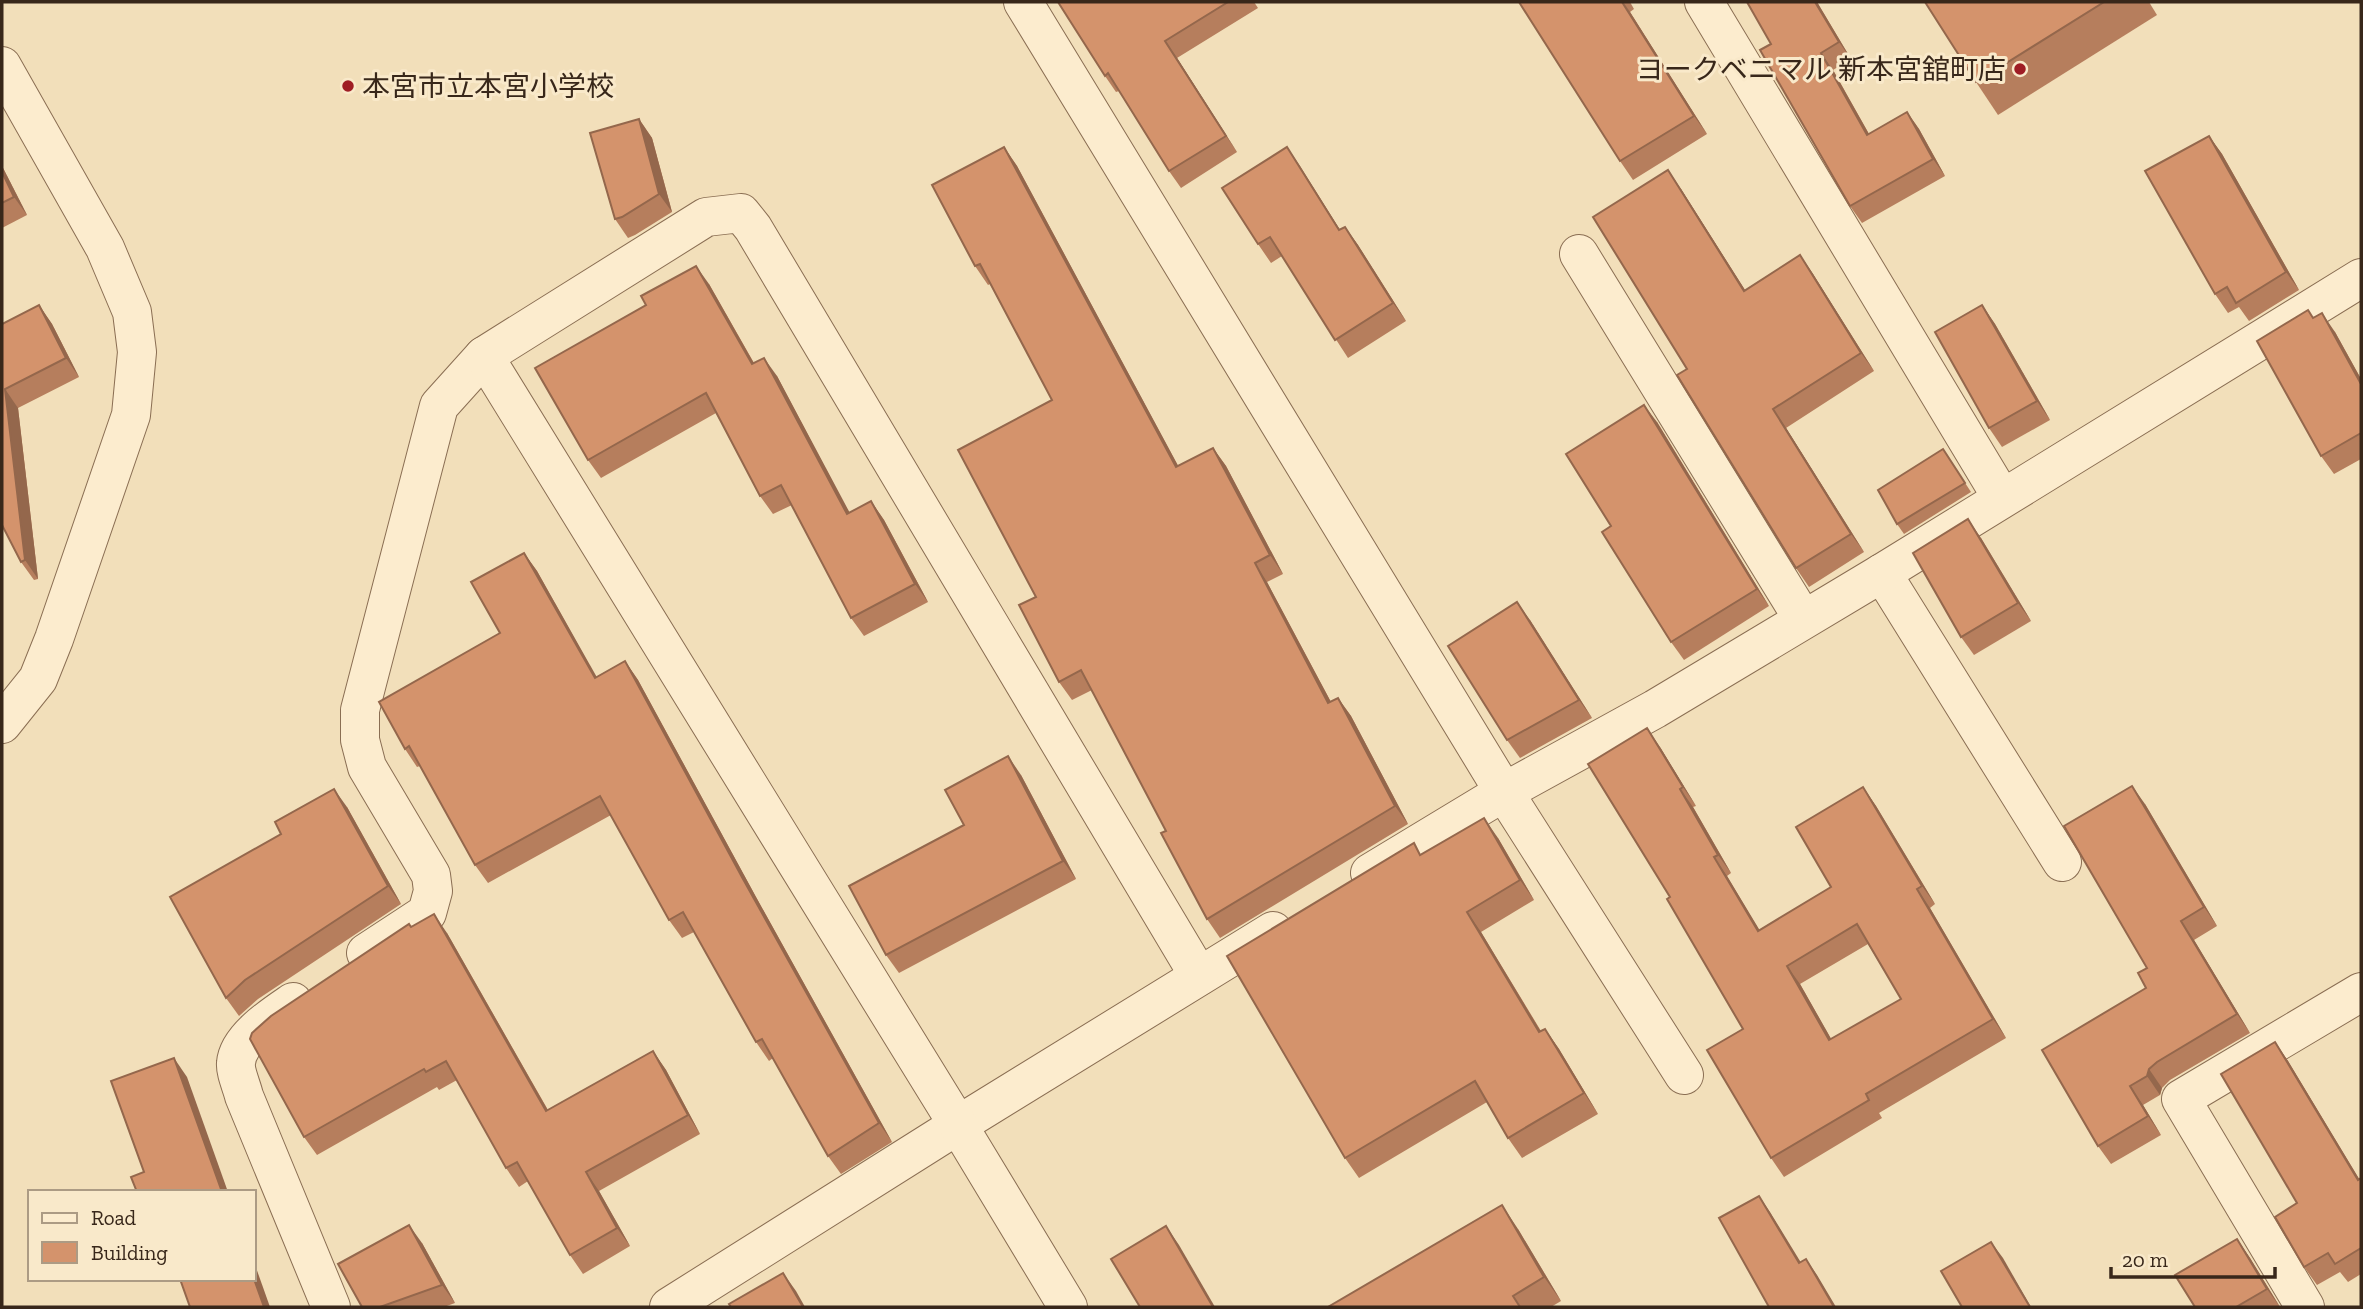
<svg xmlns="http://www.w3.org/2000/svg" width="2363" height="1309" viewBox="0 0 2363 1309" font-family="'Zilla Slab','Noto Sans JP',serif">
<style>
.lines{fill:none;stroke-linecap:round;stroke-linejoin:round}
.minor-casing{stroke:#8a6e53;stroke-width:40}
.minor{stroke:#fcecce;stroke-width:38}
.wall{fill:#b67e5d;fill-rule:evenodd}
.shaded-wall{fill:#94674c}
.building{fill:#d4936c;stroke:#94674c;stroke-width:2;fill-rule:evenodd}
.poi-dot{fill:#9f1d24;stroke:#f9e9ca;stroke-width:2.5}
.labels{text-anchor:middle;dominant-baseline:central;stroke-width:6;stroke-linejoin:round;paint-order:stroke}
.poi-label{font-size:28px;fill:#38271a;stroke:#f9e9ca;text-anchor:end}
</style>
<rect width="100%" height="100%" fill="#f2dfba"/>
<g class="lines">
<!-- minor casing -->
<g class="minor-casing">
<g id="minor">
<polyline points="1023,2 1504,792 1684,1075"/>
<polyline points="1704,2 2002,498"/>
<polyline points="2,66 105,248 132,312 137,352 131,415 54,639 38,679 2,724"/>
<polyline points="1579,254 1803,619"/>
<polyline points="1882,573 2062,862"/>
<polyline points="1370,873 1504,792 1655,709 1882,573 2361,278"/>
<polyline points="366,953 427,913 433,891 431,875 367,767 360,740 360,710 439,406 484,356"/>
<path d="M293,1002C274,1015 238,1038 236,1063C235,1072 242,1087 244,1096L331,1307"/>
<polyline points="669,1307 958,1125 1273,931"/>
<polyline points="1068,1307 958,1125 484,356 706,217 741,213 753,228 1199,976"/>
<polyline points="2305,1307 2181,1099 2361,992"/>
</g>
</g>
<!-- minor -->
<use href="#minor" class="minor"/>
</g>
<!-- wall -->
<g class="wall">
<polygon points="1058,2 1254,2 1258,8 1177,58 1237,152 1181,188 1169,171 1119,91 1116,92 1105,76"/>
<polygon points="1519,2 1630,2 1634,9 1630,12 1707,134 1633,180 1620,161"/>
<polygon points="1817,2 1851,59 1833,70 1869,134 1907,112 1919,129 1945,176 1862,223 1850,206 1771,44"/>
<polygon points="1925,2 2149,2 2157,15 1998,115 1976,82"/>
<polygon points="639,119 652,138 672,212 635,235 628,238 615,219"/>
<polygon points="2209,136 2222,154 2299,290 2249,321 2239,307 2228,313 2215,294"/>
<polygon points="1004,147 1017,166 1178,466 1213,448 1226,466 1283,574 1267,582 1331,702 1338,698 1351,716 1408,824 1220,938 1207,919 1166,831 1092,690 1072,700 1059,682 1036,597 1052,400 990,284 988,285 975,266"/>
<polygon points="1287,147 1340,230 1345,227 1358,245 1406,321 1348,358 1282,256 1271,263 1258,244"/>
<polygon points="2,166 27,215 2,228"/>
<polygon points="1681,189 1745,290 1800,255 1813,274 1874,371 1786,428 1864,552 1809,587 1796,568 1687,369"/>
<polygon points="709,284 754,363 777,376 849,513 871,501 884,520 928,602 864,636 851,618 792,505 773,514 760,496 716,413 601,478 588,460"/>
<polygon points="39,305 52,324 79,377 18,408 38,579 34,580 21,562 2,525 2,324"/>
<polygon points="1982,305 1995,324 2050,420 2002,447 1989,428"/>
<polygon points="2308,310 2313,318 2335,332 2361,379 2361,459 2334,474 2321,456"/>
<polygon points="1657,422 1769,606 1684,660 1671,642 1611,526"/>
<polygon points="1943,449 1971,492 1904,534 1897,524"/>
<polygon points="1981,538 2031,621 1974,655 1961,637"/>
<polygon points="524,553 537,571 596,677 625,661 638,680 756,897 892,1142 841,1174 828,1156 773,1058 769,1061 756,1042 694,932 682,938 669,920 611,815 488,883 475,865 420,766 417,767 405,749 500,633"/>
<polygon points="1530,620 1592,718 1520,758 1507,740"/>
<path d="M1660,747L1696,806L1693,807L1731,873L1727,876L1759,930L1831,887L1863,787L1876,806L1935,904L1930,908L2006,1038L1879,1113L1882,1118L1784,1177L1771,1158L1743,1029ZM1868,944L1901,999L1831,1039L1800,984Z"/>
<polygon points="1021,775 1076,879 899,973 886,955 964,825"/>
<polygon points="2145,804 2217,926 2194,940 2250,1033 2170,1080 2162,1088 2160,1095 2143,1105 2161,1135 2111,1164 2098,1146 2146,988 2147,968"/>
<polygon points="347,807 401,904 258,999 239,1016 226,998"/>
<polygon points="1498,838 1534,900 1481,932 1541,1031 1545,1029 1559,1049 1598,1114 1522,1158 1508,1138 1487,1102 1359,1178 1345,1158 1422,854"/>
<polygon points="411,927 447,933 548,1110 653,1051 666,1070 700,1134 599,1191 630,1246 583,1274 570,1255 528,1181 519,1187 506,1168 457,1080 439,1090 437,1087 317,1155 304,1137"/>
<polygon points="2275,1042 2288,1061 2359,1179 2361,1178 2361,1274 2348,1282 2340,1272 2317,1285 2304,1267 2297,1203"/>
<polygon points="1518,1229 1561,1301 1551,1307 1328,1307"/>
<polygon points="2237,1239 2250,1258 2280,1307 2195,1307"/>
<polygon points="422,1243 455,1303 444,1307 362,1307"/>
</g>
<!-- shaded-wall -->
<g class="shaded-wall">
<polygon points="1623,2 1630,12 1707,134 1694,116"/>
<polygon points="1815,2 1817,2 1851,59 1839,42"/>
<polygon points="1165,41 1177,58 1237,152 1226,136"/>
<polygon points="1821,53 1833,70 1879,152 1867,135"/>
<polygon points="1907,112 1919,129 1945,176 1933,159"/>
<polygon points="639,119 652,138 672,212 659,194"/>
<polygon points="2209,136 2222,154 2299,290 2286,272"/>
<polygon points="1004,147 1017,166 1189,486 1176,467"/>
<polygon points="1287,147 1300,166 1352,249 1339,230"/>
<polygon points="2,166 27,215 14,197 2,172"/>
<polygon points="1668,170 1681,189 1757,309 1744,291"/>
<polygon points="1345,227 1358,245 1406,321 1393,303"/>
<polygon points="1800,255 1813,274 1874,371 1861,353"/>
<polygon points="696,266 709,284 765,383 752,364"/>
<polygon points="39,305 52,324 79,377 66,358"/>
<polygon points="1982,305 1995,324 2050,420 2037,401"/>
<polygon points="2322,313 2335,332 2361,379 2361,384"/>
<polygon points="764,358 777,376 860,532 847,514"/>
<polygon points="5,389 18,408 38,579 25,560"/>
<polygon points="1644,405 1657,422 1769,606 1757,589"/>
<polygon points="1773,409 1786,428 1864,552 1851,534"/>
<polygon points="1213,448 1226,466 1283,574 1270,555"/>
<polygon points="871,501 884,520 928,602 915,584"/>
<polygon points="1968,519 1981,538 2031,621 2018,603"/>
<polygon points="524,553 537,571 608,697 595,678"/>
<polygon points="1255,563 1267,582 1341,721 1328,703"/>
<polygon points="1517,602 1530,620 1592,718 1579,700"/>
<polygon points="625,661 638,680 756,897 892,1142 879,1123 743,879"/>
<polygon points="1338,698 1351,716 1408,824 1395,806"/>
<polygon points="1647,728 1660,747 1696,806 1683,787"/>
<polygon points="1008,756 1021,775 1076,879 1063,861"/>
<polygon points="2132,786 2145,804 2217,926 2204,907"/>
<polygon points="1863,787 1876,806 1935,904 1922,886"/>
<polygon points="334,789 347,807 401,904 388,886"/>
<polygon points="1680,789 1693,807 1731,873 1718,855"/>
<polygon points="1484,818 1498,838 1534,900 1520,880"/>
<polygon points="1714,857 1727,876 1771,949 1758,931"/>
<polygon points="1917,889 1930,908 2006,1038 1993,1019"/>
<polygon points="1467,912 1481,932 1553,1052 1539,1032"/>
<polygon points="434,914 447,933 559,1130 546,1111"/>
<polygon points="2181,921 2194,940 2250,1033 2237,1014"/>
<polygon points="1787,966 1800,984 1842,1058 1829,1040"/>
<polygon points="1545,1029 1559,1049 1598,1114 1584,1093"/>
<polygon points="2275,1042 2288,1061 2361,1182 2361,1185"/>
<polygon points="653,1051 666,1070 700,1134 688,1115"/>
<polygon points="174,1058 187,1077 228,1192 222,1192"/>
<polygon points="2149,1069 2162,1088 2160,1095 2147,1076"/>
<polygon points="2130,1086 2143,1105 2161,1135 2148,1116"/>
<polygon points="586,1172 599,1191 630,1246 617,1228"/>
<polygon points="1759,1196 1770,1212 1811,1279 1799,1263"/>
<polygon points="1502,1205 1518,1229 1561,1301 1544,1277"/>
<polygon points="409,1225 422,1243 455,1303 442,1285"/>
<polygon points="1166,1226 1179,1245 1215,1307 1213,1307"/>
<polygon points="2237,1239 2250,1258 2280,1307 2267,1289"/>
<polygon points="1991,1242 2003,1258 2031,1307 2030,1307"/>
<polygon points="1806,1259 1817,1275 1836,1307 1834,1307"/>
<polygon points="254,1262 270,1307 264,1307 254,1279"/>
<polygon points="783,1273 796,1291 805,1307 803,1307"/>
</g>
<!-- building -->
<g class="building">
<polygon points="1058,2 1228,2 1165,41 1226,136 1169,171 1108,73 1105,76"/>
<polygon points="1519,2 1622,2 1694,116 1620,161"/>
<polygon points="1747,2 1815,2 1839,42 1821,53 1867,135 1907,112 1933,159 1850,206 1760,50 1771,44"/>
<polygon points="1925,2 2104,2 1976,82"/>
<polygon points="639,119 659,194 622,217 615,219 590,133"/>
<polygon points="2209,136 2286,272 2236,303 2227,287 2215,294 2145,171"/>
<polygon points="1004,147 1176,467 1213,448 1270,555 1255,563 1328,703 1338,698 1395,806 1207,919 1161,833 1166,831 1081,670 1059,682 1019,605 1036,597 958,450 1052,400 980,264 975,266 932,185"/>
<polygon points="1287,147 1339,230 1345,227 1393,303 1335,340 1270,237 1258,244 1222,188"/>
<polygon points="1668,170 1744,291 1800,255 1861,353 1773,409 1851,534 1796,568 1677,375 1687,369 1593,217"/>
<polygon points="2,172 14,197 2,203"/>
<polygon points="696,266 752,364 764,358 847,514 871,501 915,584 851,618 781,485 760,496 706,393 588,460 535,368 646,305 641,296"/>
<polygon points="39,305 66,358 5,389 25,560 21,562 2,525 2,324"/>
<polygon points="1982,305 2037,401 1989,428 1935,332"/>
<polygon points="2308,310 2313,318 2322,313 2361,384 2361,433 2321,456 2257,341"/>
<polygon points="1644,405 1757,589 1671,642 1602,532 1611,526 1566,454"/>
<polygon points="1943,449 1965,483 1897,524 1878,490"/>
<polygon points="1968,519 2018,603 1961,637 1913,553"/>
<polygon points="524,553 595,678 625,661 743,879 879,1123 828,1156 762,1039 756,1042 683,912 669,920 600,796 475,865 409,746 405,749 379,702 500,633 471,582"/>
<polygon points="1517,602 1579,700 1507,740 1448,646"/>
<path d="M1647,728L1683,787L1680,789L1718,855L1714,857L1758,931L1831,887L1796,827L1863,787L1922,886L1917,889L1993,1019L1866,1094L1869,1100L1771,1158L1707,1050L1743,1029L1667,899L1670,897L1588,764ZM1857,924L1901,999L1829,1040L1787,966Z"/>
<polygon points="1008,756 1063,861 886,955 849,886 964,825 945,790"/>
<polygon points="2132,786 2204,907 2181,921 2237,1014 2157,1062 2149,1069 2147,1076 2130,1086 2148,1116 2098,1146 2042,1050 2146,988 2138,973 2147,968 2064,826"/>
<polygon points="334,789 388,886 245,980 226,998 170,897 281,834 275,822"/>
<polygon points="1484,818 1520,880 1467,912 1539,1032 1545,1029 1584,1093 1508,1138 1475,1081 1345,1158 1227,956 1414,843 1420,855"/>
<polygon points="434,914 546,1111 653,1051 688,1115 586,1172 617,1228 570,1255 517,1162 506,1168 446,1061 426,1072 424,1069 304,1137 250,1039 252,1033 271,1016 409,924 411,927"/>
<polygon points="2275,1042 2358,1180 2361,1178 2361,1248 2335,1264 2328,1253 2304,1267 2275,1217 2297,1203 2221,1074"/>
<polygon points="174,1058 222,1192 137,1192 131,1177 144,1172 111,1081"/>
<polygon points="1759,1196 1799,1263 1806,1259 1834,1307 1769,1307 1719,1218"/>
<polygon points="1502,1205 1544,1277 1513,1296 1520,1307 1328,1307"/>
<polygon points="409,1225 442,1285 380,1307 362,1307 338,1264"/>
<polygon points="1166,1226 1213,1307 1140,1307 1111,1259"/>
<polygon points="2237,1239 2267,1289 2236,1307 2195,1307 2175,1275"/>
<polygon points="1991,1242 2030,1307 1962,1307 1941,1271"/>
<polygon points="783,1273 803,1307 731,1307 729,1304"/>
<polygon points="180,1279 254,1279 264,1307 190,1307"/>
</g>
<!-- markers -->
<g class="poi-dot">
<circle cx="2020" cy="69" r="7"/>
<circle cx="348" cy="86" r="7"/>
</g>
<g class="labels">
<!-- poi labels -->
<g class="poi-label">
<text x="2006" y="69">ヨークベニマル 新本宮舘町店</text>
<text x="362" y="86" text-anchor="start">本宮市立本宮小学校</text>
</g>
</g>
<!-- border -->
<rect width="2363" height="1309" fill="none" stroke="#38271a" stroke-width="7"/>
<!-- legend -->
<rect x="28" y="1190" width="228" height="91" fill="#f9e9ca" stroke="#ac9b84" stroke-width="2"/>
<rect x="42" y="1213" width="35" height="10" fill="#fcecce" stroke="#ac9b84" stroke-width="2"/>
<text x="91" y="1225" font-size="21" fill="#38271a">Road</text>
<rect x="42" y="1242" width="35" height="21" fill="#d4936c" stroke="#ac9b84" stroke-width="2"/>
<text x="91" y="1260" font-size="21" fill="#38271a">Building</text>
<!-- scale -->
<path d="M2111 1267v10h164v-10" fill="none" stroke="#38271a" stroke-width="3.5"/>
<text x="2122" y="1267" font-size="21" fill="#38271a" stroke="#f9e9ca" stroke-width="5" paint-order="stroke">20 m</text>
</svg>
